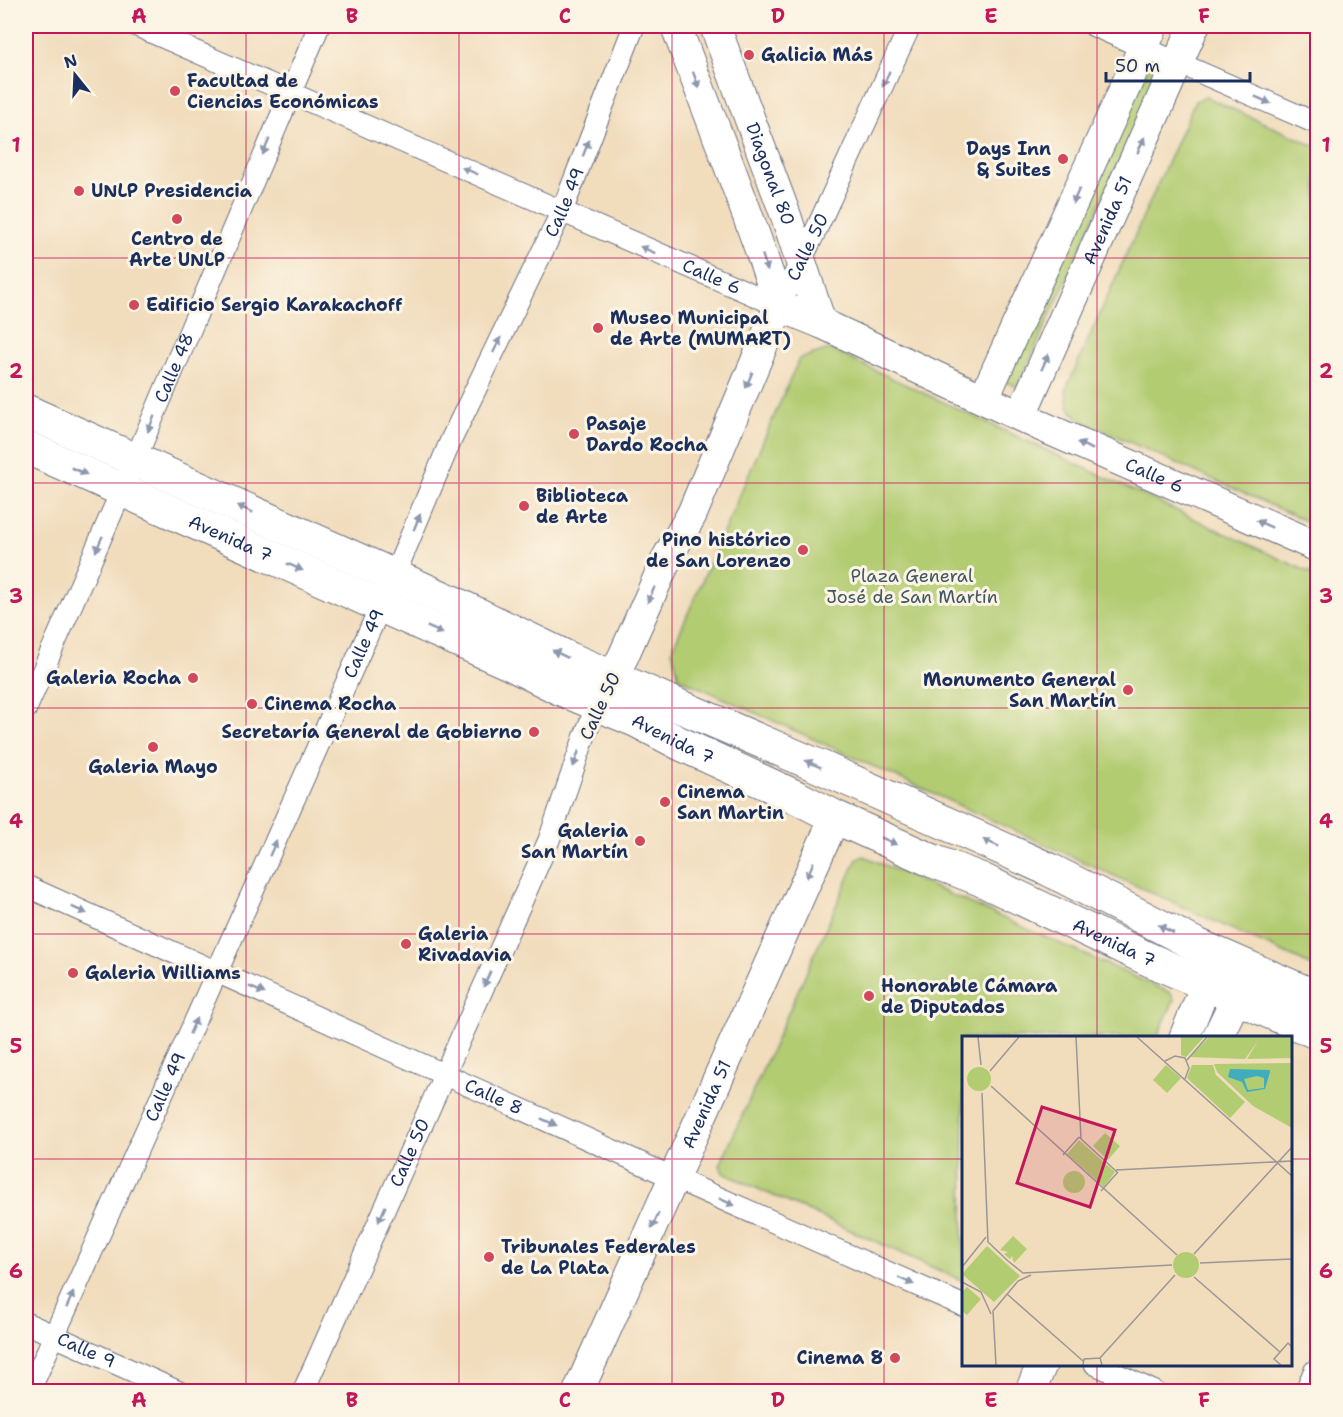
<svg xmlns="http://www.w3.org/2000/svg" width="1343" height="1417" viewBox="0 0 1343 1417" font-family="'Shantell Sans',sans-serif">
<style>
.green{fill:#b2cc72;stroke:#667e68;stroke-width:1.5}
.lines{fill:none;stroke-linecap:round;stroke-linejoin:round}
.street-casing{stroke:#666c7f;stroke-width:23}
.secondary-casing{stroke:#666c7f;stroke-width:32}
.primary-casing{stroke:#666c7f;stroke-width:35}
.street{stroke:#fff;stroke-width:21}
.secondary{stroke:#fff;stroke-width:30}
.primary{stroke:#fff;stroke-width:33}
.oneway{fill:#8d97ae}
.grid{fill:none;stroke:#c2185b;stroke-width:1.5;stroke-opacity:0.55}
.poi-dot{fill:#d1495b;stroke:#fcf5e5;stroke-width:2}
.labels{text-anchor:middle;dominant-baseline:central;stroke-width:6;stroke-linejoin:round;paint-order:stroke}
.poi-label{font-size:18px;font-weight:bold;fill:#1b2f5e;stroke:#fcf5e5;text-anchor:start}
.street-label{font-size:18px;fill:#1b2f5e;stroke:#fcf5e5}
.park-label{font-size:18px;fill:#415663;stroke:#fcf5e5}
.inset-road{fill:none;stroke:#9b9796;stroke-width:1.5}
.view{fill:#c2185b;fill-opacity:0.15;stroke:#c2185b;stroke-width:3}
.inset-edge{fill:none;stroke:#1b2f5e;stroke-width:3}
.neatline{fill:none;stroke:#c2185b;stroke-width:2}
.grid-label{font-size:20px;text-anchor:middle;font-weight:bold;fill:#c2185b}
</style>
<rect width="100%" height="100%" fill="#fcf5e5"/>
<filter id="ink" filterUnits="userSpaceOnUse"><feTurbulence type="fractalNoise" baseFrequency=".0167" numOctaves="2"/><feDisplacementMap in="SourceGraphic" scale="12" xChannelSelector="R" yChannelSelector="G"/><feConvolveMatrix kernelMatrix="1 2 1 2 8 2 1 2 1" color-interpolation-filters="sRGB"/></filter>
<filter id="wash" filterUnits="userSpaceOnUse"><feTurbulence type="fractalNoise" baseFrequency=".008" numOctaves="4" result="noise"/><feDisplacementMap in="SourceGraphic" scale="24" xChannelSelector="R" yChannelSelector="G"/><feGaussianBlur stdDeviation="1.35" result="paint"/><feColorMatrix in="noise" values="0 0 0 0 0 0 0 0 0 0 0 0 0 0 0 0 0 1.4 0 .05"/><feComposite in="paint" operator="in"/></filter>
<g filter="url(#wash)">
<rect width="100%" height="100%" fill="#f1dcbc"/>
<!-- green -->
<g class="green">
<polygon points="1152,59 1163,64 1018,387 1006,382"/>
<polygon points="1206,97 1317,147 1317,526 1080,420 1068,407 1066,389 1195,101"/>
<polygon points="829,349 1317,576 1317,968 679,678 672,650 799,359"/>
<polygon points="864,856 1171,993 1174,1000 1157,1037 964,1038 963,1281 723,1173 720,1165 857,859"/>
</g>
</g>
<g filter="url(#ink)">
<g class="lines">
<!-- street casing -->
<g class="street-casing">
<g id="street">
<path id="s1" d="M137,26L779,306L816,230L910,26"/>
<polyline points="1094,26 1318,124"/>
<path id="s2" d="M26,709L135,460L319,26"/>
<path id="s3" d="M26,886L674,1178L964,1306"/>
<path id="s4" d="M26,1323L179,1392"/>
<polyline points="1095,1364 1155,1392"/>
<path id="s5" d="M29,1392L394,576L451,440L562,211L634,26"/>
<path id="s6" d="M303,1392L549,840L584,738L597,705"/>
</g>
</g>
<!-- secondary casing -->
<g class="secondary-casing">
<g id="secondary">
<path d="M676,26C710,119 749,211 779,306"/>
<path id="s7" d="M715,26L786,216L821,323"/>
<path id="s8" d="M779,306L821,323L1041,426L1318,547"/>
<polyline points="984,398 1153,26"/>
<path id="s9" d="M1021,415L1194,26"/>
<polyline points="602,697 623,657 667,558 692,514 779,306"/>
<polyline points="1184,1038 1215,963"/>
<polyline points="1217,1038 1247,975"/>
<path id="s10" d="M578,1392L835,817"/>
<polyline points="1030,1392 1042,1364"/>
<polyline points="1310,1392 1318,1374"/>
</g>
</g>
<!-- primary casing -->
<g class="primary-casing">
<g id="primary">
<polyline points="26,411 450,601 570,659 816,765 1048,869 1195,944 1318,998"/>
<path id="s11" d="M26,447L511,664L561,689L635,720L679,743L798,798L835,817L933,861L980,879L1148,959L1318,1033"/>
</g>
</g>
<!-- street -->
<use href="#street" class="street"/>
<!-- secondary -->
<use href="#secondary" class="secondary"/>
<!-- primary -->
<use href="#primary" class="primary"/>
</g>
<!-- one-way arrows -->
<defs><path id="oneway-solid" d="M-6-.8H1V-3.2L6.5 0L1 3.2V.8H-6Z" transform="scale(1.5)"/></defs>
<g class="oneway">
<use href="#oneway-solid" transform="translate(886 79) rotate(114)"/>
<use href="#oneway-solid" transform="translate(696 80) rotate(70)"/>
<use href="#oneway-solid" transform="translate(1263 100) rotate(24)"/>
<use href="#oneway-solid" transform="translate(1141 145) rotate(-66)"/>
<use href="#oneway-solid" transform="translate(266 147) rotate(113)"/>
<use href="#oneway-solid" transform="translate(586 148) rotate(-69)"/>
<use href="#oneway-solid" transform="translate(470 171) rotate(-157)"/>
<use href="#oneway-solid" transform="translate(1076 196) rotate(114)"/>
<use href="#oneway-solid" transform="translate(648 250) rotate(-156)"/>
<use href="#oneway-solid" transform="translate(765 263) rotate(72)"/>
<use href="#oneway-solid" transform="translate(497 345) rotate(-64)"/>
<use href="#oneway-solid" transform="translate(1045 362) rotate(-66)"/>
<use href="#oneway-solid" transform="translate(749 380) rotate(113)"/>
<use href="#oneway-solid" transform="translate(151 424) rotate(113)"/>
<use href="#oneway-solid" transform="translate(1085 446) rotate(-156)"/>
<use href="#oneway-solid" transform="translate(79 471) rotate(24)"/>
<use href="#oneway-solid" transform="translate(245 509) rotate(-156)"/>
<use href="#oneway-solid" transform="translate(417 522) rotate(-67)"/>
<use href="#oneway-solid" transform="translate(1264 524) rotate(-156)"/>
<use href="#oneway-solid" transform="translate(99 544) rotate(114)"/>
<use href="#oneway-solid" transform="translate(295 567) rotate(24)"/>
<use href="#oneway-solid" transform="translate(651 595) rotate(114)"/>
<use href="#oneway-solid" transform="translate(435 630) rotate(24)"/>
<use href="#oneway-solid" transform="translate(560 654) rotate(-154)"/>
<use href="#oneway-solid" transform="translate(576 759) rotate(109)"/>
<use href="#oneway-solid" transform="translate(813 764) rotate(-156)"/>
<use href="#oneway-solid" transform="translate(889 841) rotate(24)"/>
<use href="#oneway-solid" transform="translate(991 843) rotate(-156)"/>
<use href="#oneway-solid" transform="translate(273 848) rotate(-66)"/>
<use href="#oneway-solid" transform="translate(810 870) rotate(114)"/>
<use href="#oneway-solid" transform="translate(79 910) rotate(24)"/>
<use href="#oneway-solid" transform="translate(1166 929) rotate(-153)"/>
<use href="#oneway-solid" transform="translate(487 979) rotate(114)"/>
<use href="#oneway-solid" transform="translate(257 990) rotate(24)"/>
<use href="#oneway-solid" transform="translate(193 1026) rotate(-66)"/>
<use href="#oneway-solid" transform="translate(549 1122) rotate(24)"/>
<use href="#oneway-solid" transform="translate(727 1202) rotate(24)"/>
<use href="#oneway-solid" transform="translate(382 1214) rotate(114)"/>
<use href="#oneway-solid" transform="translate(655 1221) rotate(114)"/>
<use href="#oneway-solid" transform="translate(906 1281) rotate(24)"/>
<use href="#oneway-solid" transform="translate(70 1300) rotate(-66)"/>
</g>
</g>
<!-- grid -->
<path class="grid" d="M246,26V1392M459,26V1392M672,26V1392M884,26V1392M1097,26V1038M26,258H1318M26,483H1318M26,708H1318M26,934H1318M26,1159H964M1290,1159H1318M1097,1364V1392"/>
<!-- markers -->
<g class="poi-dot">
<circle cx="749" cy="55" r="6"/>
<circle cx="175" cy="91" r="6"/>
<circle cx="1063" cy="159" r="6"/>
<circle cx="79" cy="191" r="6"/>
<circle cx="177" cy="219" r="6"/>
<circle cx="134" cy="305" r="6"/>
<circle cx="598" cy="328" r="6"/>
<circle cx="574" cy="434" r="6"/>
<circle cx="524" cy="506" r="6"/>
<circle cx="803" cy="550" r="6"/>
<circle cx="193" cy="678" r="6"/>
<circle cx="1128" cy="690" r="6"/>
<circle cx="252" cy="704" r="6"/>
<circle cx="534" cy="732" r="6"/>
<circle cx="153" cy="747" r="6"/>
<circle cx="665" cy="802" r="6"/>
<circle cx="640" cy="841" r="6"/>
<circle cx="406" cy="944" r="6"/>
<circle cx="73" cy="973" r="6"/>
<circle cx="869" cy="996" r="6"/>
<circle cx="489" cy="1257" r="6"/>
<circle cx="895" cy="1358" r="6"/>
</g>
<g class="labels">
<!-- poi labels -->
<g class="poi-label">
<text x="761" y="55">Galicia Más</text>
<text x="187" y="81">Facultad de<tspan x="187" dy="21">Ciencias Económicas</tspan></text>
<text x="1051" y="149" text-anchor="end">Days Inn<tspan x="1051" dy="21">&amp; Suites</tspan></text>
<text x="91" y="191">UNLP Presidencia</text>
<text x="177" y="239" text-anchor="middle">Centro de<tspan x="177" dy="21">Arte UNLP</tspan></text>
<text x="146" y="305">Edificio Sergio Karakachoff</text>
<text x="610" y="318">Museo Municipal<tspan x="610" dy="21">de Arte (MUMART)</tspan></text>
<text x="586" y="424">Pasaje<tspan x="586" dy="21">Dardo Rocha</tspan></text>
<text x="536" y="496">Biblioteca<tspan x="536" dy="21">de Arte</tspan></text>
<text x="791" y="540" text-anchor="end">Pino histórico<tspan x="791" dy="21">de San Lorenzo</tspan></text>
<text x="181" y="678" text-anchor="end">Galeria Rocha</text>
<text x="1116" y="680" text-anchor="end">Monumento General<tspan x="1116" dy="21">San Martín</tspan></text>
<text x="264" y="704">Cinema Rocha</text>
<text x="522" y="732" text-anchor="end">Secretaría General de Gobierno</text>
<text x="153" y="767" text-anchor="middle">Galeria Mayo</text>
<text x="677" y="792">Cinema<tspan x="677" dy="21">San Martin</tspan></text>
<text x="628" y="831" text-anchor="end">Galeria<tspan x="628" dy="21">San Martín</tspan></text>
<text x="418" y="934">Galeria<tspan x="418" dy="21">Rivadavia</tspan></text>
<text x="85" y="973">Galeria Williams</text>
<text x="881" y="986">Honorable Cámara<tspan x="881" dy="21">de Diputados</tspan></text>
<text x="501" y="1247">Tribunales Federales<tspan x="501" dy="21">de La Plata</tspan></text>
<text x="883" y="1358" text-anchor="end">Cinema 8</text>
</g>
<!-- street labels -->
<g class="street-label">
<text stroke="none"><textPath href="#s7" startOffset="158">Diagonal 80</textPath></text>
<text stroke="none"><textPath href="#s5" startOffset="1305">Calle 49</textPath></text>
<text stroke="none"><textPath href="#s9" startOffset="213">Avenida 51</textPath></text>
<text stroke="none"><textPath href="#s1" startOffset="766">Calle 50</textPath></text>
<text stroke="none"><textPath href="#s1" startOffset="627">Calle 6</textPath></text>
<text stroke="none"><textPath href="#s2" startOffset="372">Calle 48</textPath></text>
<text stroke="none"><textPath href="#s8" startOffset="412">Calle 6</textPath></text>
<text stroke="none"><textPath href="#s11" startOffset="224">Avenida 7</textPath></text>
<text stroke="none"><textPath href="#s5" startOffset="820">Calle 49</textPath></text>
<text transform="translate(600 706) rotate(-65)">Calle 50</text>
<text stroke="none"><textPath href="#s11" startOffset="710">Avenida 7</textPath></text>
<text stroke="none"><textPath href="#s11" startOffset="1196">Avenida 7</textPath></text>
<text stroke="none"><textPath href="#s5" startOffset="334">Calle 49</textPath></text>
<text stroke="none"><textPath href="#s3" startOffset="513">Calle 8</textPath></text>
<text stroke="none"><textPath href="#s10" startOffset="315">Avenida 51</textPath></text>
<text stroke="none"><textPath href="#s6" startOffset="262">Calle 50</textPath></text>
<text stroke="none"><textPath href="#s4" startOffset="66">Calle 9</textPath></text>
</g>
<!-- park labels -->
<g class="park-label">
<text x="912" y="576">Plaza General<tspan x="912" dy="21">José de San Martín</tspan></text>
</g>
</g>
<!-- overview -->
<g transform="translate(962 1036)">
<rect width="330" height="330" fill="#f1dcbc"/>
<path d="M219,1H242L224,21L219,19ZM247,1H330V22L285,23L296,5L283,23L228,21ZM330,27V92L291,70L255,36L252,28ZM204,29L219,42L205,57L191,44ZM230,29H251L254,39L283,66L268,82L225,42ZM5 43a12 12 0 1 1 24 0a12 12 0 1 1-24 0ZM143,97L158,110L146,124L131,110ZM117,104L153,136L142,151L105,118ZM101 146a11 11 0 1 1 22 0a11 11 0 1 1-22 0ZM51,200L65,213L52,227L50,220L48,223L42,218L46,216L38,214ZM25,210L58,240L32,266L0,238ZM211 229a13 13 0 1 1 26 0a13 13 0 1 1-26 0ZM5,251L19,263L5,279L0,275V256Z" fill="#b2cc72"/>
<path d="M268,33L308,34V36L303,53L285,56L280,46L266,41ZM295,40L302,42V52L286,54L282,43Z" fill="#40adbe" fill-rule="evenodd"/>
<path class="inset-road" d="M16,1L19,29M114,1L119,103M175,1L330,140M225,24L245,1M203,25L213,20L223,22L227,32L223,43M28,35L57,1M29,50L215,219M20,57L26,206L46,225L61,237L210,229M117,101L155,136M101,119L117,101M154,134L330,125M139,155L156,136M232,218L330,111M238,227L330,223M0,231L24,201M232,241L318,316M0,246L19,256L29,278M45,258L121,325M138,322L213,239M34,329L31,275L56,245L69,239M121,329L122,323L138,322L140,329M319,329L312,323L326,307L330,311"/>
<path class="view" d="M80,71L153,94L128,171L55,147Z"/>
<rect width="330" height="330" class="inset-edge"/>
</g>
<!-- margin -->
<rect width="1343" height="1417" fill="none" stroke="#fcf5e5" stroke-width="66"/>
<!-- north arrow -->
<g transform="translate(75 75) rotate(342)" stroke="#fcf5e5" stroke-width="4.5" paint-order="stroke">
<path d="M0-4.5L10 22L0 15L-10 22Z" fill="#1b2f5e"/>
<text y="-9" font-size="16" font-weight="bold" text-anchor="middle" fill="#1b2f5e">N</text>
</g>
<!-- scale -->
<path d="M1106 72v9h144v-9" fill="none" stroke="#1b2f5e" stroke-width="3"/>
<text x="1115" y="72" font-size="18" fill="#1b2f5e" stroke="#fcf5e5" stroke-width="4.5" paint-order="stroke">50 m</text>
<rect x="33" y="33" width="1277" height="1351" class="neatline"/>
<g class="grid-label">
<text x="139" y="23">A</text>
<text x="352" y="23">B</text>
<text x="565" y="23">C</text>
<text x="778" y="23">D</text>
<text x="991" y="23">E</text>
<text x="1204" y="23">F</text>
<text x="16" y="152">1</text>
<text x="1326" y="152">1</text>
<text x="16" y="378">2</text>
<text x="1326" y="378">2</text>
<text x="16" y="603">3</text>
<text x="1326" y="603">3</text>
<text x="16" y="828">4</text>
<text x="1326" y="828">4</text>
<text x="16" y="1053">5</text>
<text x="1326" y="1053">5</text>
<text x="16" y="1278">6</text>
<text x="1326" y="1278">6</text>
<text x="139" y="1407">A</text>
<text x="352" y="1407">B</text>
<text x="565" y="1407">C</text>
<text x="778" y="1407">D</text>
<text x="991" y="1407">E</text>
<text x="1204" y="1407">F</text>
</g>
</svg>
